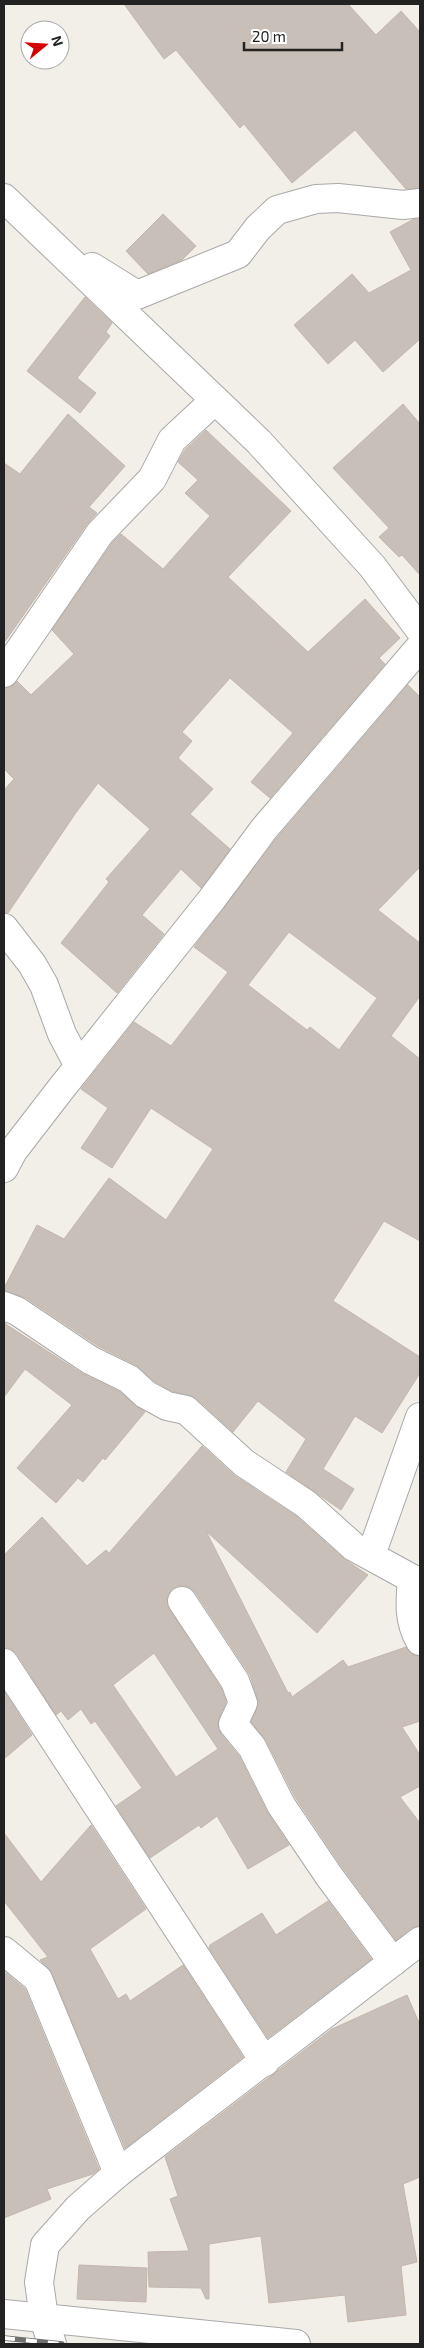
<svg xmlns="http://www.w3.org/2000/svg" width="424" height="2348" viewBox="0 0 424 2348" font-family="'Exo 2',sans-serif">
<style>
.building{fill:#c7bfb8;stroke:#c4b6ab;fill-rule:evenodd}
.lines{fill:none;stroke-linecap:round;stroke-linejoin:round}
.minor-casing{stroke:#a9a9a9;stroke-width:30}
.minor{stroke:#fff;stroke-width:28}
.rail-casing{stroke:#707070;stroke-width:5.5}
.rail{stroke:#fff;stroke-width:4;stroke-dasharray:11;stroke-linecap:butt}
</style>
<rect width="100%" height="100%" fill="#f2efe9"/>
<!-- building -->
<g class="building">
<polygon points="124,4 348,4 376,35 401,11 420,32 420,188 406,189 355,130 292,183 244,124 240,128 176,50 164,59"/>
<polygon points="163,214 196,246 182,260 148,274 126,251"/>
<polygon points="414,219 420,219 420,339 383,372 355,340 328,364 294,325 352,274 369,293 411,270 390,232"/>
<polygon points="85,297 112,323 106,332 110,336 77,378 96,393 80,413 27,371"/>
<polygon points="403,404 420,424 420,575 402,555 399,557 379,537 389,528 333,468"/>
<polygon points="68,414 125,466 89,507 97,513 87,524 4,643 4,463 20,474"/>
<polygon points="206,430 291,511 228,577 308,652 365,599 400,638 379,658 385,664 270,798 251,782 293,733 230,678 182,732 192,741 178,758 213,789 190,814 230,849 201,888 181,869 142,915 164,934 117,993 61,943 109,882 106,879 150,829 98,783 75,814 8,913 4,913 4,790 14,779 4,769 4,688 11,687 17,681 31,695 74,654 52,630 112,543 121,534 163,569 210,516 185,493 198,480 178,462 185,450"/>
<path d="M408,685L420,697V867L378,910L420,943V996L391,1036L420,1059V1241L384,1221L333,1301L420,1357V1373L382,1433L355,1416L323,1469L354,1489L341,1510L286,1472L306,1439L258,1401L233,1432L196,1398L172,1391L154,1381L136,1365L98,1346L26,1298L4,1291V1288L37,1225L64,1239L109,1178L166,1220L213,1149L151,1108L112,1168L81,1148L108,1108L81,1089L134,1022L171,1046L228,972L194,947L276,839ZM289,932L377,998L339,1050L310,1027L307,1030L248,985Z"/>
<polygon points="4,1323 81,1373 120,1392 145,1412 105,1460 103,1458 83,1482 78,1478 56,1503 17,1468 72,1405 25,1369 4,1397"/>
<path d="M202,1446L235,1476L296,1516L344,1559L368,1575L317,1633L206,1531L288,1693L290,1692L292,1697L343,1660L348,1667L406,1647L412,1654L420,1656V1721L402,1727L420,1755V1786L400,1797L420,1823V1926L411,1928L396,1940L342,1867L295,1797L266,1740L251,1722L259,1703L250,1675L195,1592L189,1587L182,1585L173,1588L168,1594L166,1601L169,1609L221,1688L226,1702L219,1718L218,1725L221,1734L239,1756L267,1812L289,1845L248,1869L217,1816L201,1828L199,1825L150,1858L116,1806L142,1788L95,1721L91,1724L81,1709L68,1720L61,1711L56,1715L17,1654L11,1649L4,1647V1555L42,1517L87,1566L106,1550L109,1553ZM154,1653L218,1749L176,1777L113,1685Z"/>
<polygon points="4,1691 32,1735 4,1759"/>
<polygon points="91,1825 146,1909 90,1949 118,1999 126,1994 130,2001 183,1965 243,2057 125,2148 52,1973 40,1960 48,1957 4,1901 4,1833 41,1882"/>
<polygon points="328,1901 371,1959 268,2038 209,1948 210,1945 262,1913 276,1935"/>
<polygon points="6,1973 25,1989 99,2169 93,2174 47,2189 51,2199 4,2218 4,1974"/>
<polygon points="407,1995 420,2025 420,2177 403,2184 417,2262 401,2266 406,2315 348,2322 345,2295 269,2303 261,2236 209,2244 209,2299 206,2299 201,2288 149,2287 148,2252 189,2251 170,2199 178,2196 165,2157 332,2029"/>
<polygon points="79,2265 147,2268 146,2302 77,2299"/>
</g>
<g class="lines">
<!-- minor casing -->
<g class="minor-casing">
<g id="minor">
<polyline points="4,198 259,442 372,566 420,630"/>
<polyline points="92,267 137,295 238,254 258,228 277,210 316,199 338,198 403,205 420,203"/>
<polyline points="4,673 100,533 152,479 172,440 215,400"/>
<polyline points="4,928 32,964 44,985 62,1034 79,1066"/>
<polyline points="4,1168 13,1151 60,1090 212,899 264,829 420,647"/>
<polyline points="4,1306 17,1311 90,1360 129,1379 145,1394 167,1406 186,1410 244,1463 306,1504 354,1547 420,1583"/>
<polyline points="371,1555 420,1417"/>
<path d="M412,1579C410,1602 408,1620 420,1641"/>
<polyline points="182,1601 235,1681 243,1703 233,1724 252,1747 281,1805 329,1876 393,1962"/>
<polyline points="4,1663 265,2062"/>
<polyline points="4,1951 38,1979 118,2173"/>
<polyline points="4,2314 296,2344"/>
<polyline points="52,2344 44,2318 39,2282 45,2245 78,2208 118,2173 420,1941"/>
</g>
</g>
<!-- minor -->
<use href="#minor" class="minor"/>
<!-- rail casing -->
<g class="rail-casing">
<polyline id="rail" points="4,2338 62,2344"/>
</g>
<!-- rail -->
<use href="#rail" class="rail"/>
</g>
<!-- border -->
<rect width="424" height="2348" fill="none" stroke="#222222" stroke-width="10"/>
<!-- north arrow -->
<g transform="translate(45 45) rotate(72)"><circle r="24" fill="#ffffff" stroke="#a7a7a7"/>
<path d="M0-4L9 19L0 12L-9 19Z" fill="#d40000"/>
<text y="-8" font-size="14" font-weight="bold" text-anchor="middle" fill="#222222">N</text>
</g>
<!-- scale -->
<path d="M244 42v8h98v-8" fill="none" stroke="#222222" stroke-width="2.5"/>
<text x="252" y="42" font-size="15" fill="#222222" stroke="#ffffff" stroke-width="4" paint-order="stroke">20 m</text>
</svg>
